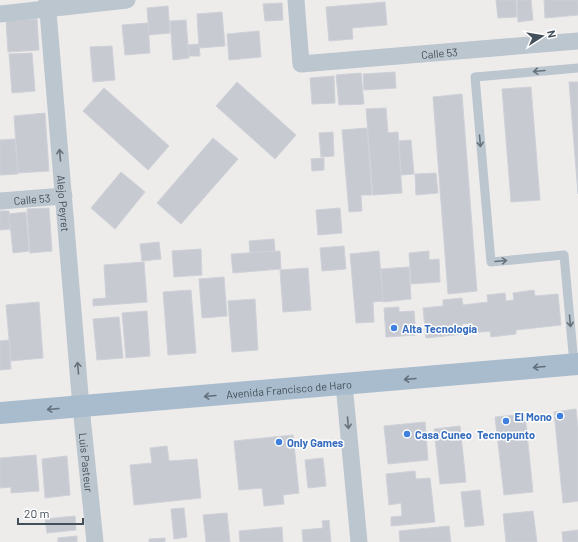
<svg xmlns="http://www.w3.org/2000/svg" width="578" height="542" viewBox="0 0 578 542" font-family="Barlow,sans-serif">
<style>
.building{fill:#c7cad1;stroke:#ced1d8}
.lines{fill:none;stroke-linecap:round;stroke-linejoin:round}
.lane{stroke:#bbc6cf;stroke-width:9}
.street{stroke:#bbc6cf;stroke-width:17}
.primary{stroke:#a8bccd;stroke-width:22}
.oneway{stroke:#67737c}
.oneway2{stroke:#61707c}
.shop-dot{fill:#3f7fe0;stroke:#fff;stroke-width:1.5}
.labels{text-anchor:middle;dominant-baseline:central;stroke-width:3;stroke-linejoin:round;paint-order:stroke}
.street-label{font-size:11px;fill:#434f59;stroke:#fff}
.shop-label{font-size:11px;font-weight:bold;fill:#366cbe;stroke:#fff;text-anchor:start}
</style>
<rect width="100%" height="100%" fill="#eeebeb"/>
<!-- building -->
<g class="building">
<polygon points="496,0 516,0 517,17 498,18"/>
<polygon points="517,0 531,0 533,20 518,22"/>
<polygon points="544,0 578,0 578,15 545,18"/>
<polygon points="385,2 387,25 352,28 353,39 329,41 326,7"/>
<polygon points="282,3 283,20 265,21 263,4"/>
<polygon points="168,6 170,33 149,35 147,8"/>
<polygon points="222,12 225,46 199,48 197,14"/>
<polygon points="37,19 39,50 8,52 6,21"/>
<polygon points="186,20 189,58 173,60 170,21"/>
<polygon points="148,23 150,53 125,55 122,25"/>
<polygon points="259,31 261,57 229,60 227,34"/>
<polygon points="199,44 200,56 189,56 188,45"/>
<polygon points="112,46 115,80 93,82 90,47"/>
<polygon points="32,53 35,91 12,93 9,54"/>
<polygon points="395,72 396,88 364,90 363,74"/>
<polygon points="361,73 364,104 339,105 336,75"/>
<polygon points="334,76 335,103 312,104 310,78"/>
<polygon points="237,82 296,135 275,159 216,106"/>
<polygon points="569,82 578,82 578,194"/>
<polygon points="531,87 540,200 511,202 502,89"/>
<polygon points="104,88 169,146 148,170 83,111"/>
<polygon points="462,94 477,291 448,294 433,97"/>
<polygon points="386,108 388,133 398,132 402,193 373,195 366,109"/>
<polygon points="45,113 49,171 18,173 14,116"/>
<polygon points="367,128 372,195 361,195 362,211 349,212 342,130"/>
<polygon points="333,132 334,156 321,157 319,133"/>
<polygon points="213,138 238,159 181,224 157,203"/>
<polygon points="15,139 18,174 0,175 0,140"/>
<polygon points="411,140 414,174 401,175 399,141"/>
<polygon points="324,158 324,170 312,171 311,159"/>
<polygon points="121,172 145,192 115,229 91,208"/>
<polygon points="436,173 438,193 416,195 415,174"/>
<polygon points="49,208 52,251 30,253 27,209"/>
<polygon points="340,208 342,233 318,235 316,210"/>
<polygon points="0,211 9,211 11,229 0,230"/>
<polygon points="26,212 29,251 13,253 9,214"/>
<polygon points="274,239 275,251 250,253 249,241"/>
<polygon points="159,242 161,259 142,261 140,244"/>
<polygon points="344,246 346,269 322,271 320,248"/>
<polygon points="201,249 202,275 174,277 172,251"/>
<polygon points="280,251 281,269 233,273 231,254"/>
<polygon points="379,251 383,301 373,302 374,322 356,323 350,254"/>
<polygon points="429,251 429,260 439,259 440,282 411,284 409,253"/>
<polygon points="144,262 147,302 93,306 93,299 106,298 104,265"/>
<polygon points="409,267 411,299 383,302 381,269"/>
<polygon points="308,268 311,310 283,312 280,270"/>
<polygon points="224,277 227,316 202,318 199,279"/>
<polygon points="191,290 196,353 168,355 163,292"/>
<polygon points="534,290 535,296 558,294 561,325 516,330 516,334 491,337 490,331 471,333 470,323 462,324 463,334 426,338 423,308 443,306 443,300 462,298 463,305 488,302 487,295 505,293 506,301 514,300 513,293"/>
<polygon points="255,299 258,350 232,352 228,301"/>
<polygon points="39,302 43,358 11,361 6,305"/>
<polygon points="399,307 399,312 414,311 416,335 386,337 384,308"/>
<polygon points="147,311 150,356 126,358 122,313"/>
<polygon points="119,317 123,358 97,360 93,319"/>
<polygon points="9,340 11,369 0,370 0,341"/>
<polygon points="576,409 578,428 578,501 563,503 554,412"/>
<polygon points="525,414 533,492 504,495 495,417"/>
<polygon points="425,422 428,460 388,464 384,426"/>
<polygon points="460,426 466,482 440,484 434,429"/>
<polygon points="293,435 299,493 283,495 284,504 264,506 262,488 239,490 234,441"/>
<polygon points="167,446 169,461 197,459 201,498 134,505 130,465 152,463 150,448"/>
<polygon points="36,455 39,491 11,493 11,487 0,488 0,458"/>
<polygon points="67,456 70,495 45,498 42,459"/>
<polygon points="323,458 326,486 308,488 305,460"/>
<polygon points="415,471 416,479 430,478 435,522 391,526 391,517 402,516 401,503 389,505 386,474"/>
<polygon points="480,490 484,525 465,527 461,492"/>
<polygon points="184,508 187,537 174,539 171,509"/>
<polygon points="533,511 537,542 506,542 503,514"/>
<polygon points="227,513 230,542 206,542 203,515"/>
<polygon points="75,516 76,530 47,533 45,519"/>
<polygon points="329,520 331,542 303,542 302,530 323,528 322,521"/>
<polygon points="449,526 451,542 400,542 399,531"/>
<polygon points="282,527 283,542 240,542 239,531"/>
<polygon points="578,530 578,542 563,542 562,532"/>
<polygon points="77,536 77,542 58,542 58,538"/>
<polygon points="165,538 165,542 149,542 149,539"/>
</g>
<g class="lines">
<!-- lane -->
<polyline class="lane" points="574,364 564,255 491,262 475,77 578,68"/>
<!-- street -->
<g class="street">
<path id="s1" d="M47,0L81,407L95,542"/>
<path id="s2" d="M296,0L301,64L578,41"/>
<polyline points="0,14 127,0"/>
<path id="s3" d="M0,201L64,196"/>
<polyline points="344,384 359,542"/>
</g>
<!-- primary -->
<path class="primary" id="s4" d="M0,413L578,364"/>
</g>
<!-- one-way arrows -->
<defs><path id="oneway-shaft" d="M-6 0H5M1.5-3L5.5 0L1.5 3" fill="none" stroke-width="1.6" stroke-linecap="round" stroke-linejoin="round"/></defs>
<g class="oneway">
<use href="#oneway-shaft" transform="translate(539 71) rotate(175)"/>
<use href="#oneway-shaft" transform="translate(480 141) rotate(85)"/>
<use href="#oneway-shaft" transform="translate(60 155) rotate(-95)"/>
<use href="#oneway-shaft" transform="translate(501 261) rotate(-5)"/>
<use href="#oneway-shaft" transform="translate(570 321) rotate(85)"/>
<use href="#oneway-shaft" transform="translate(78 368) rotate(-95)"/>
<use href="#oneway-shaft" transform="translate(348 423) rotate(85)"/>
</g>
<g class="oneway2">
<use href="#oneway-shaft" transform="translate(539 367) rotate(175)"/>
<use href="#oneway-shaft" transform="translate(410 379) rotate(175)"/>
<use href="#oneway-shaft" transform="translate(210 396) rotate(175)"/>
<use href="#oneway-shaft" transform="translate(53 409) rotate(175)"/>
</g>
<!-- markers -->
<g class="shop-dot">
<circle cx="394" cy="328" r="4"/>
<circle cx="560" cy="416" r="4"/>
<circle cx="506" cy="421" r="4"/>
<circle cx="407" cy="434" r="4"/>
<circle cx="279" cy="442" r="4"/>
</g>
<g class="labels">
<!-- street labels -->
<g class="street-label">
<text stroke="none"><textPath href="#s2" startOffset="203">Calle 53</textPath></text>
<text stroke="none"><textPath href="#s3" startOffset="32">Calle 53</textPath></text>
<text stroke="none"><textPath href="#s1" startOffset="204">Alejo Peyret</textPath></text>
<text stroke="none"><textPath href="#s4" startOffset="290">Avenida Francisco de Haro</textPath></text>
<text stroke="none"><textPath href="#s1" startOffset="464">Luis Pasteur</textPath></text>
</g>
<!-- shop labels -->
<g class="shop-label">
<text x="402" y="328">Alta Tecnología</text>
<text x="552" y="416" text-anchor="end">El Mono</text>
<text x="415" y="434">Casa Cuneo</text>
<text x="506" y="434" text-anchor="middle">Tecnopunto</text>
<text x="287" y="442">Only Games</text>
</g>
</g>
<!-- north arrow -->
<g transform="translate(542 36) rotate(78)" stroke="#ffffff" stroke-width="3" paint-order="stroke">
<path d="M0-3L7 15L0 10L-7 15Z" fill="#434f59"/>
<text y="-6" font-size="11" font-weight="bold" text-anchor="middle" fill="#434f59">N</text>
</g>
<!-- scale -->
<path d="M18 518v6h65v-6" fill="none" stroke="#434f59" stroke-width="2"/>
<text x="24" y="518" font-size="12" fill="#434f59" stroke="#ffffff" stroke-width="3" paint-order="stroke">20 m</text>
</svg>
